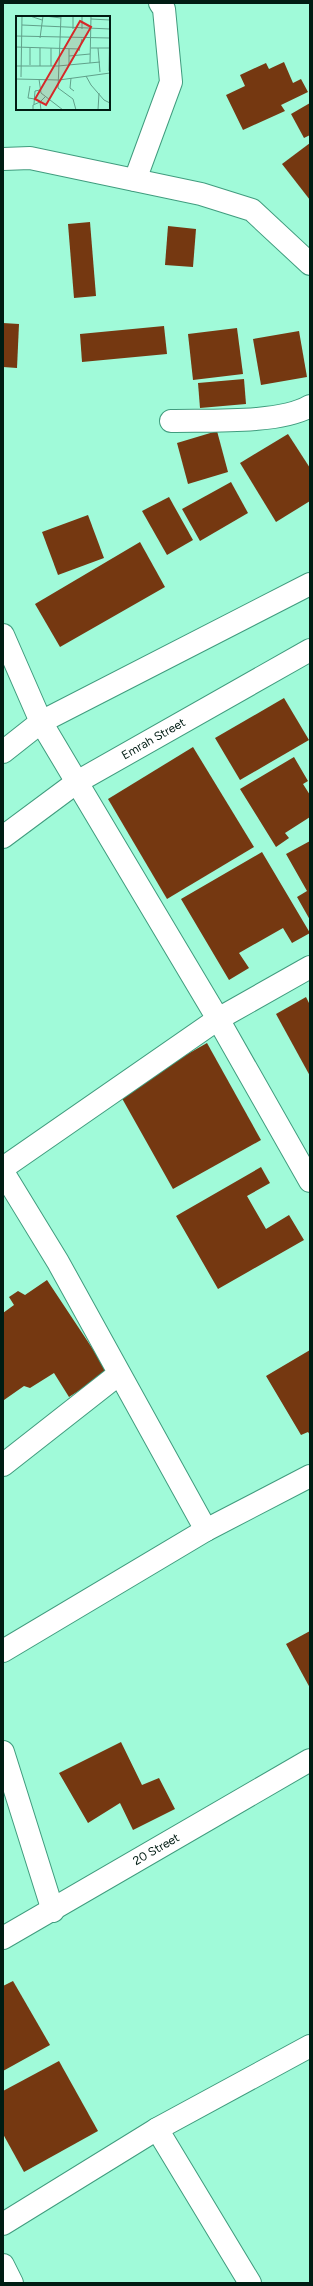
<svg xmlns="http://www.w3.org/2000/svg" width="313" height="2286" viewBox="0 0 313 2286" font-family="Figtree,sans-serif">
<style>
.building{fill:#753811}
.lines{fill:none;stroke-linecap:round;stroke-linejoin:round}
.minor-casing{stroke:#409c7e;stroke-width:24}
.major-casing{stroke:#409c7e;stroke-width:24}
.minor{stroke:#fff;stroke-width:22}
.major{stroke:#fff;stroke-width:22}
.labels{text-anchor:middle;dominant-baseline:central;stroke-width:4;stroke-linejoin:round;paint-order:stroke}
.street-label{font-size:12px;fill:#001c13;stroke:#fff}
.inset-road{fill:none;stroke:#60a18a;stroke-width:1}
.view{fill:#d62828;fill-opacity:0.15;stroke:#d62828;stroke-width:2}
.inset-edge{fill:none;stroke:#001c13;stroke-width:2}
</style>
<rect width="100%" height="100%" fill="#a0fad9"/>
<!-- building -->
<g class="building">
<polygon points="284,62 293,83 301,79 308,92 281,105 285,111 243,130 226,95 245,86 240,75 266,63 269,69"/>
<polygon points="310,103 310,135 304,138 291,114"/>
<polygon points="310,143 310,200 282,164"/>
<polygon points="90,222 96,296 74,298 68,224"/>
<polygon points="168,226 196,229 193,267 165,265"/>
<polygon points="3,323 19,324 17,368 3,367"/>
<polygon points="164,326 167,354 82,362 80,334"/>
<polygon points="237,328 243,374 193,380 188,334"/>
<polygon points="299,331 307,377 261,385 253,339"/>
<polygon points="244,379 246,404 200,408 198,383"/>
<polygon points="217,431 228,472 188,484 177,443"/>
<polygon points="288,434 310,468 310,501 276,522 240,463"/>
<polygon points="231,482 248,513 200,541 182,509"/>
<polygon points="169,497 193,540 167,555 142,511"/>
<polygon points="88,515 104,558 58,575 42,532"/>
<polygon points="140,542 165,587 60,647 35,604"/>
<polygon points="284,698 309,740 240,780 215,738"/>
<polygon points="193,747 254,847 167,899 108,799"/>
<polygon points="294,757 308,781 303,784 310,795 310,817 285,833 289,838 276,847 240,789"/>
<polygon points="310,841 310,920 297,897 307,891 286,854"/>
<polygon points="262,852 310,933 292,943 283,928 239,953 249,968 229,980 181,899"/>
<polygon points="306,997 310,1005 310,1076 276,1014"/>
<polygon points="207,1043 261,1140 173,1189 119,1093"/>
<polygon points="261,1167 270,1183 247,1196 266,1229 289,1215 304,1240 218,1289 176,1216"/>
<polygon points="47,1280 108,1372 69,1397 54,1373 30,1388 24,1386 4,1400 3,1313 14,1305 9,1297 18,1291 25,1295"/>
<polygon points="310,1350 310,1435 308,1432 301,1435 266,1376"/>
<polygon points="310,1631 310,1688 286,1644"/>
<polygon points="121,1742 142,1785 159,1778 175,1809 133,1830 120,1803 88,1823 59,1773"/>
<polygon points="13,1981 50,2045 3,2071 3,1986"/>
<polygon points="59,2061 98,2131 24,2172 3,2134 3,2091"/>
</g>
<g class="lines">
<!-- minor casing -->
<g class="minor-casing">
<g id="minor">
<polyline points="3,159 30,158 201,194 252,210 310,264"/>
<polyline points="135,180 171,82 164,9 160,3"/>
<path d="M171,421C207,420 280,424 310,406"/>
<polyline points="3,635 41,722 218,1019 310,1181"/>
<polyline points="3,1168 218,1019 310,967"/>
<polyline points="3,1172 58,1262 206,1530"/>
<polyline points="3,1465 119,1374"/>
<polyline points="3,1651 206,1530 310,1476"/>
<polyline points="3,1752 53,1911"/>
<path id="s1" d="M3,1938L310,1760"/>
<polyline points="157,2129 250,2283"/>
<polyline points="3,2224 157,2129 310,2046"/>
<polyline points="3,2265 12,2283"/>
</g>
</g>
<!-- major casing -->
<g class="major-casing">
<g id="major">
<polyline points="3,752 41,722 310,584"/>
<path id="s2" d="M3,837L77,782L310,650"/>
</g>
</g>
<!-- minor -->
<use href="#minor" class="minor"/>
<!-- major -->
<use href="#major" class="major"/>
</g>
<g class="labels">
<!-- street labels -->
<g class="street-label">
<text stroke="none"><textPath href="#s2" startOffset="180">Emrah Street</textPath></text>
<text stroke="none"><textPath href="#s1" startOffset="177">20 Street</textPath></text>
</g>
</g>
<!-- overview -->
<g transform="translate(16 16)">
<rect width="94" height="94" fill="#a0fad9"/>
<path class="inset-road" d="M14,0L26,4M29,0L45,2M45,0L42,72L57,83L60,94M66,0V13M75,3L94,4M6,9L94,13M57,13V0M0,20L94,22M24,22L27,0M0,31L64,33M35,32V50M75,32H94M82,32L84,56M63,35L66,23M53,40L74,38M74,47L75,0M14,49V32M53,49V33M0,50H42L84,46M24,50V32M93,55L94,0M70,60L75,69L88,84L94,87M5,61L6,0M55,62L54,72L58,75M0,63L43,64L94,57M23,63L25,77L47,94M14,70L12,82L19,83M18,88L19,75L24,74M17,94V89L24,86M25,94L24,86L29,81M82,94L83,77"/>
<path class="view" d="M64,5L75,11L30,89L19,83Z"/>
<rect width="94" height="94" class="inset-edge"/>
</g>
<!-- border -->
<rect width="313" height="2286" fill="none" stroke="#001c13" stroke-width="8"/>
</svg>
